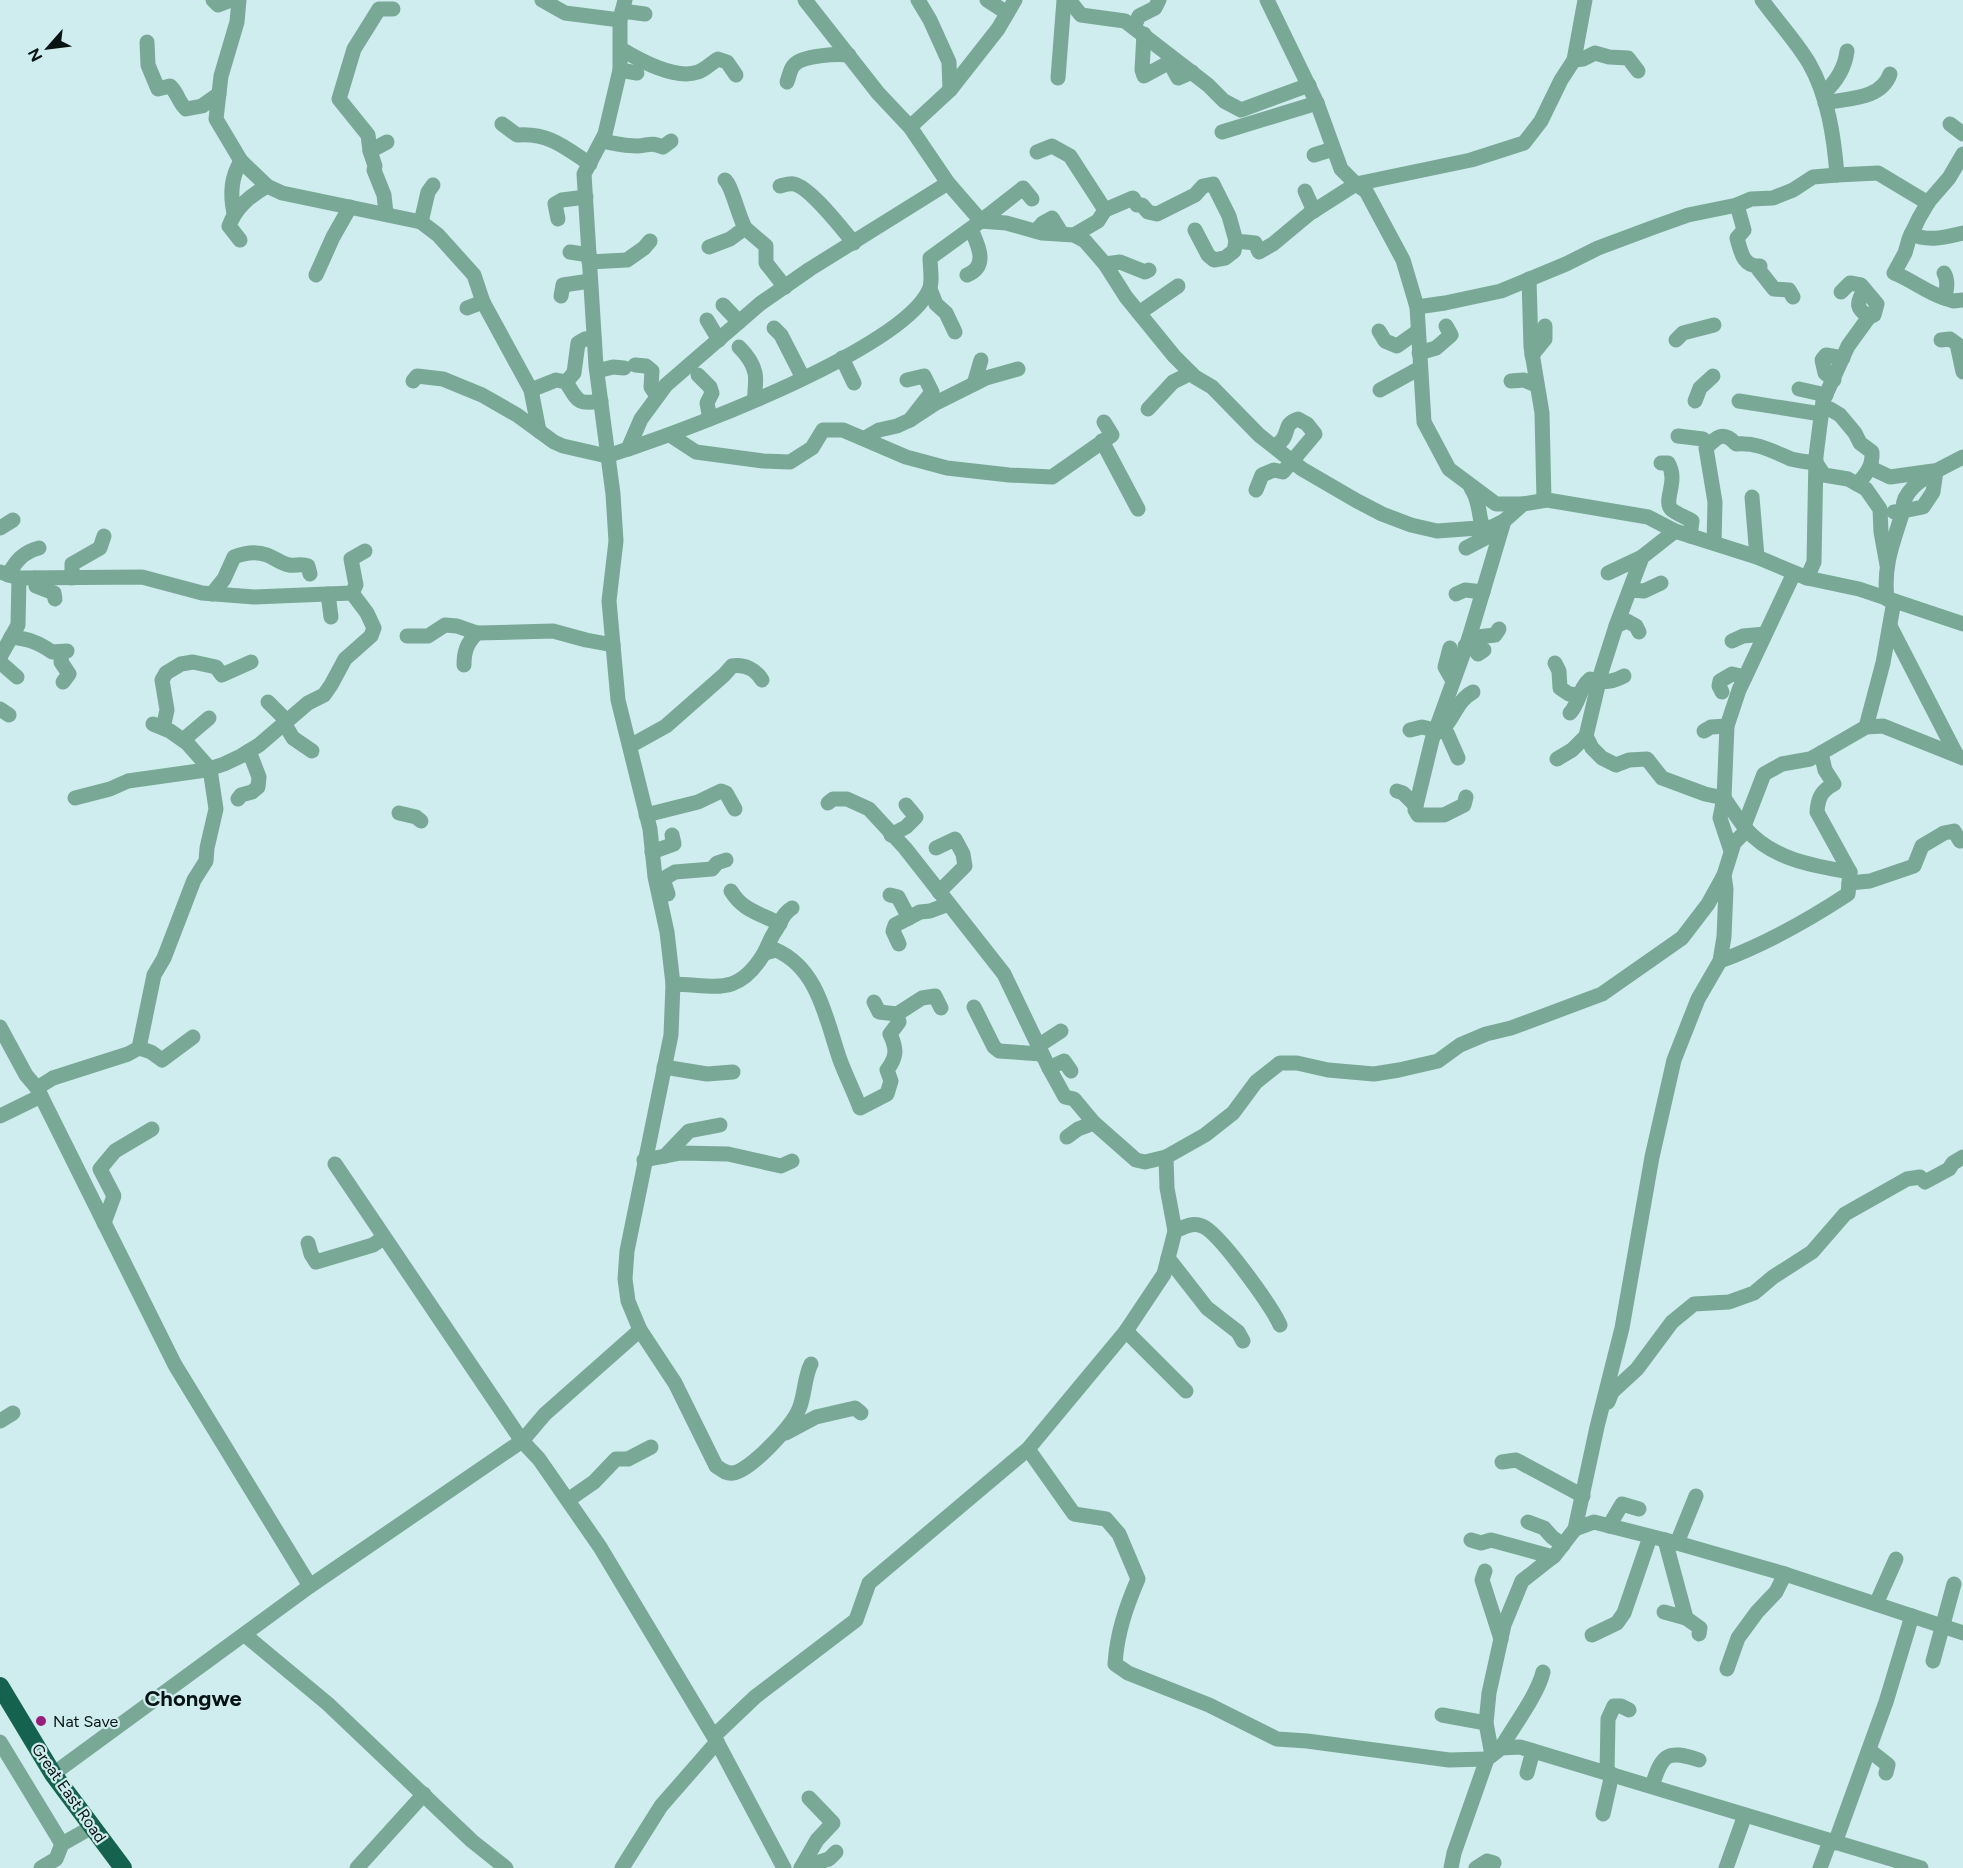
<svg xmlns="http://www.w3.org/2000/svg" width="1963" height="1868" viewBox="0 0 1963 1868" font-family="Figtree,sans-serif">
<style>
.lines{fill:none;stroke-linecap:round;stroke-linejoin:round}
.minor{stroke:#79a897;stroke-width:15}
.trunk{stroke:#15624e;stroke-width:18}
.poi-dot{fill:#971f7a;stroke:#cfedee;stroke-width:2}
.labels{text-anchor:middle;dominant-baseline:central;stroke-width:4.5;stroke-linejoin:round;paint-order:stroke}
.poi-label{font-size:16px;fill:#081314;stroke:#cfedee;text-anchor:start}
.street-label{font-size:16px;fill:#081314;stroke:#cfedee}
.district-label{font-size:22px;font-weight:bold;fill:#081314;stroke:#cfedee}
</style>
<rect width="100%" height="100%" fill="#cfedee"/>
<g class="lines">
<!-- minor -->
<g class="minor">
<polyline points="213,0 218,5 231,0"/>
<polyline points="239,0 237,22 221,76 216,119 241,161 267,186 282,193 421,222 438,235 474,275 483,302 531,390 539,431"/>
<polyline points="542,0 565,13 620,20"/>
<path d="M625,0L620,20V70L605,134L584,174L596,366L613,494L616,541L609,601L618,700L650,829L655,877L667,932L673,984L671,1035L627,1251L625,1279L628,1301L640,1330L675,1383L716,1466C722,1470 726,1474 733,1473C750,1471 792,1426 799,1409C805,1395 804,1378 811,1364"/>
<polyline points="805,0 878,93 910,127 948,183 981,221 1006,223 1042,233 1074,235 1085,241 1105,264 1126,297 1174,356 1195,377 1212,387 1259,435 1302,469 1357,501 1382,514 1411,525 1437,531 1492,527 1504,521"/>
<polyline points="918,0 930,20 949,62 950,90"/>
<polyline points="987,0 1007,13"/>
<polyline points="1069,0 1081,15 1125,21 1208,85 1224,101 1241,110 1309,85"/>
<polyline points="1267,0 1317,103 1341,169 1356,184 1366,191 1403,260 1417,307 1424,422 1449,469 1496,504 1523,504"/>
<path d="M1762,0C1777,21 1796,41 1809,63C1828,96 1834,137 1837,175L1878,173L1928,203"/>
<polyline points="622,11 645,14"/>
<polyline points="1134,27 1139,16 1155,8 1159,0"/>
<polyline points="1144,34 1142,70 1144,76 1168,63 1170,63 1178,78 1192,72"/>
<path d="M147,42L148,65L158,89L170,86C178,93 178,102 186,109L202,106L219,94"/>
<path d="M621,49C641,61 675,80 698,72C705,70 711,63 718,59L727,62L736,75"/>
<polyline points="1574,60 1583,59 1595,53 1609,57 1628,58 1638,71"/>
<polyline points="620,70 637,73"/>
<polyline points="1058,78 1064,0"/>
<path d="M787,82C789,77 790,69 794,65C803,55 837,54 849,55"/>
<path d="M1823,94C1836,82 1845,69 1847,51"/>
<path d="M1825,103C1847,98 1881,100 1890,74"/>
<path d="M502,124L517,135C548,132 566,148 590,164"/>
<polyline points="1950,124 1963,134"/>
<polyline points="910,127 950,90 998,29 1015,0"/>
<polyline points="1222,132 1317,103"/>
<path d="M602,141C613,143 625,146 638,146C650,145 650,142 663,147L671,141"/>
<polyline points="370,151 368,135 339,99 354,49 379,9 393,9"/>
<polyline points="1037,152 1052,146 1070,156 1105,210 1098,221 1074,235"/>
<polyline points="1314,155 1333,149"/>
<path d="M725,180C732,186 738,215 745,228"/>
<path d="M780,186C784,185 790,183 794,184C810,187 842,229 854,243"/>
<polyline points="1305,191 1314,211"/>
<path d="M1737,205L1744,230L1737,238C1741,252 1743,267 1760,266L1759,270L1774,289L1789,290L1793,297"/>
<polyline points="1105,210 1133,198 1137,205 1142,205 1148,212 1157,214 1195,195 1203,186 1213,184 1229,216 1236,241 1255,243 1259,252 1273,244 1309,214 1356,184 1471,160 1524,143 1541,121 1561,80 1574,60 1585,0"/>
<path d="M234,213C230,195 231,177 241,161"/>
<polyline points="386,213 384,195 374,170 375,166 370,151 387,142"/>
<polyline points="558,219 555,204 562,200 586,197"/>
<polyline points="421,222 428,192 433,185"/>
<polyline points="1195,230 1208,255 1214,260 1225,258 1234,251 1236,241"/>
<polyline points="1036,231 1043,223 1052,218 1062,234"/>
<path d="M1911,234C1929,242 1945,237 1963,233"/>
<path d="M240,240L229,226C236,207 250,196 267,186"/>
<polyline points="709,247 730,239 745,228 766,246 766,263 785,287"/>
<polyline points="570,252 589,255"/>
<polyline points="589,262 627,260 644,248 650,241"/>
<polyline points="1105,264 1120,262 1145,272 1149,270"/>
<path d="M1944,273C1948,280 1947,290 1944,298C1926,292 1912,280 1894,273L1905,253L1909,239L1919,218L1929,201L1949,178L1963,154"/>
<polyline points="316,275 333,237 350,207"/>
<path d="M967,275C989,266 978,245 971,229"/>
<polyline points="1529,279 1531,347 1542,413 1544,500"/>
<polyline points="930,289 936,304 946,313 955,332"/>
<polyline points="1841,292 1850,283 1861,285 1877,304 1874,315 1869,317"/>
<polyline points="561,296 563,285 590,281"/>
<polyline points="1944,298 1953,301 1963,300"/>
<polyline points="723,305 739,322"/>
<polyline points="1417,307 1445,303 1501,291 1566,264 1598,248 1657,226 1688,215 1737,205 1751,199 1773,198 1793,190 1813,177 1837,175"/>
<polyline points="467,308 483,302"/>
<polyline points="1139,313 1178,286"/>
<polyline points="707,320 719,340"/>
<polyline points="774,328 781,335 803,378"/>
<polyline points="1379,331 1385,341 1397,346 1418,331"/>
<polyline points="1676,340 1683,333 1714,325"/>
<polyline points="1941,340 1950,339 1957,344 1963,372"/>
<path d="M739,347C746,354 753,363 755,373C757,381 754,391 755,399"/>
<polyline points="1419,353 1436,348 1451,335 1446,326"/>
<polyline points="1532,355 1545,339 1545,326"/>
<polyline points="842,358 854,383"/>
<polyline points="635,365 646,366 652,371 651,387 657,396"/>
<polyline points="597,371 613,367 624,368"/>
<polyline points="698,375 710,387 712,393 707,403 710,419"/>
<polyline points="1834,380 1825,373 1822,360 1826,355 1843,358"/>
<polyline points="413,381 417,376 443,379 482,395 517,415 554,442 563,446 607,456 628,449 641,419 666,385 761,303 810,269 948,183"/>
<polyline points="1511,381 1524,380 1536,385"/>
<polyline points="566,382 574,373 578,343 585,339 594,338"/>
<polyline points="974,384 981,360"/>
<polyline points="1799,389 1826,395"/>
<path d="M531,390L556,380L566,382C578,401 577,405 601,401"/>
<polyline points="1380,390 1420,368"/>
<polyline points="1695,401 1700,388 1713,376"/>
<polyline points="1739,401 1821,414"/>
<polyline points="1148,409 1173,382 1191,373"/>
<path d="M1822,411L1830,409L1840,415L1855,433L1860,443L1872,452C1873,466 1866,475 1857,484"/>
<polyline points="910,420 936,403 986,378 1018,369"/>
<polyline points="670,435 696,452 763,461 790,462 812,448 823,430 843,430 906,457 947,468 1009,475 1052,477 1112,435 1104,422"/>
<polyline points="1678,436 1703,439"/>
<polyline points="865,438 879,430 897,426 910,420 932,392 924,376 907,380"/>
<polyline points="1102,441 1138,509"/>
<path d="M628,449C692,428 902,349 929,290C933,282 930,267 930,258L981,221L1023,188L1032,199"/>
<path d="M1661,463H1668C1679,481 1663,500 1671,509C1676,514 1686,517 1692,521L1690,536"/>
<polyline points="1869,469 1873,469 1890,477 1933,471"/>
<path d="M1471,488C1482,504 1477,520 1486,535"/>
<path d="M1256,490L1262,475L1274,470L1283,472L1315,434L1307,424L1298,419C1284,424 1289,430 1283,439C1281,442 1278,444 1275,447"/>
<polyline points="1752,497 1757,557"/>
<path d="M1894,512L1903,511C1901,492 1922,479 1936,471"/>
<polyline points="0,528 13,520"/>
<path d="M1675,531L1642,557L1616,626L1601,673L1586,736L1592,748L1602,758L1616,765L1629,760L1647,759L1662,778L1705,794L1724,798C1731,808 1738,819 1746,829C1772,859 1813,866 1850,872"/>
<path d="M1714,543L1715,502L1706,448C1717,437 1723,430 1736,444C1757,442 1772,451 1791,459C1799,461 1808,462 1816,463L1824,475L1848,479L1866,489L1880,509L1881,532L1887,565"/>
<polyline points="1466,548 1487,537"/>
<polyline points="0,572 19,578 142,577 202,593 254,597 352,593 367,613 374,628 371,636 345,659 331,685 324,695 308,703 259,745 241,756 224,764 206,770 128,781 110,789 75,798"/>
<polyline points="1608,573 1642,557"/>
<path d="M8,575C16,561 23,552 39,548"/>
<polyline points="35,578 36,586 54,593 55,599"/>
<polyline points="72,578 72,564 100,548 104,536"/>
<path d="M1807,578L1814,562L1816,456L1823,401L1848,346L1869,317C1854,307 1858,303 1864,289"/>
<polyline points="1630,590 1644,591 1661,583"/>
<polyline points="352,593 356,585 351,559 365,551"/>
<path d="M212,594L224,579L234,557C244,553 256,551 267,555C275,558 280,563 289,565C296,566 301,563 308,566L310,574"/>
<polyline points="328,594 331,617"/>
<polyline points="1456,594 1465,590 1483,592"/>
<path d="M1887,599C1883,565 1893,543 1903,511L1923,507L1933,492L1936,471L1963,457"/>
<polyline points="1616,626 1627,621 1636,626 1639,632"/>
<polyline points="1890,626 1956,754"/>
<polyline points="407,636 428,636 445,625 457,626 477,633 553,631 586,640 613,645"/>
<path d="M11,637C28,639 38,642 52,652L67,651"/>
<polyline points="1469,638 1495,635 1499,629"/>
<polyline points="1732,641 1743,636 1765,634"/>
<polyline points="1465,646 1475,650 1478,654 1484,650"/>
<polyline points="1450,648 1445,667 1453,681"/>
<polyline points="62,652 61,662 69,674 63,682"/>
<polyline points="0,657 18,625 19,578"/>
<polyline points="0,662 17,677"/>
<polyline points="1555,663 1559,671 1560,688 1569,694 1579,695"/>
<path d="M464,665C464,651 467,643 477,633"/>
<polyline points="1722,692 1719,686 1720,681 1732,674 1745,677"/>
<polyline points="268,702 287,721"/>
<polyline points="0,709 9,715"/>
<path d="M1570,713C1579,704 1579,688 1590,679C1602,684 1613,682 1624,676"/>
<polyline points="284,723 293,738 312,751"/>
<polyline points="1866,727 1883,663 1894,601"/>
<polyline points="163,728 167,710 162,680 166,673 181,664 193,662 216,667 222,675 251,662"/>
<polyline points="1410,730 1422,727 1447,733 1458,758"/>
<path d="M1441,731C1455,718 1456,701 1473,692"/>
<polyline points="1704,731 1711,727 1727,726"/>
<polyline points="183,740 209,718"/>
<path d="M630,746L666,726L724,675L732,666C745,664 756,670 762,680"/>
<polyline points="1557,759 1572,750 1586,736"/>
<polyline points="1397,791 1403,793 1416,806"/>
<polyline points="1466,797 1464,805 1444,815 1418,815 1415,810 1432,740 1469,638 1504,521 1523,504 1547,500 1648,517 1675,531 1757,557 1807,578 1859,589 1963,624"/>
<polyline points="238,799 241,795 252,792 258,787 259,777 249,751"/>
<polyline points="828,803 833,799 847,799 869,809 905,848 1004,974 1049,1068 1065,1097 1074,1099 1094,1123"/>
<polyline points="399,813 416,817 421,821"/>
<polyline points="646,815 698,802 721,791 726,793 735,809"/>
<polyline points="1744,826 1764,774 1782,764 1810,759 1821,753"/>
<polyline points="891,835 906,827 916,817 906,805"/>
<polyline points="936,848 955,839 963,854 965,866 939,892"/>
<polyline points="1731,851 1720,818 1724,798 1727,726 1739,690 1794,573"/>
<polyline points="652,852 674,844 672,835"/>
<polyline points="1849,883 1870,881 1914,866 1922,846 1944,833 1954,831 1960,841"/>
<path d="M731,891C743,911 760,913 780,924"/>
<polyline points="668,894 663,879 675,872 712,869 717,863 726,860"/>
<polyline points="890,895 898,897 909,918"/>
<polyline points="899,944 893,931 895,925 920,912 930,911 949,904"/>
<path d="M765,953L776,950C819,969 826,1020 840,1060C846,1076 854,1092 860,1108L887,1094L891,1081L887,1070C897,1057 897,1049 890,1034L899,1022L897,1014L922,998L935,996L941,1008"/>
<path d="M1720,961C1766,944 1807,921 1848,894L1850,872L1817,812C1818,798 1821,791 1834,784L1825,770L1821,753L1866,727L1883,726L1963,758"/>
<path d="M673,984C715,985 737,997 763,955C768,947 770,938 776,930C781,922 783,913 792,908"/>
<polyline points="874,1002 879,1012 897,1014"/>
<polyline points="974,1007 994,1047 999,1051 1042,1054"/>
<polyline points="0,1027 26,1075 37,1088 175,1365 310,1586"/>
<polyline points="1038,1046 1061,1031"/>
<polyline points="139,1048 154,975 164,958 194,880 206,861 207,848 216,809 210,769 187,743 170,731 153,724"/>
<polyline points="664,1067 707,1074 733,1072"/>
<polyline points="1049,1068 1064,1061 1071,1071"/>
<polyline points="37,1088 53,1078 128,1054 139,1048 151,1052 162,1060 193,1037"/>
<polyline points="0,1116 41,1096"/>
<polyline points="1067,1137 1078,1129 1094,1123 1136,1160 1145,1162 1166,1157"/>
<polyline points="665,1156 689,1131 720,1125"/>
<polyline points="644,1160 681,1153 728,1154 781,1166 792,1161"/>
<polyline points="335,1164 522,1441 539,1459 600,1547 717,1742 784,1868"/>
<polyline points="104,1223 114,1196 100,1169 115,1151 152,1129"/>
<path d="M1175,1231C1184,1227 1192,1222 1202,1226C1219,1232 1272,1307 1280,1325"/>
<polyline points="308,1243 311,1254 316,1262 373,1245 383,1238"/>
<polyline points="1168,1258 1207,1308 1238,1332 1243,1341"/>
<polyline points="1126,1331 1186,1391"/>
<polyline points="1608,1402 1612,1392 1637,1369 1672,1322 1694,1304 1729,1302 1754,1293 1773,1277 1812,1252 1845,1214 1907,1179 1920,1177 1925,1182 1949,1169 1953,1163 1963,1157"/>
<polyline points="0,1421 13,1413"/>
<polyline points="786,1433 816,1417 855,1408 861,1413"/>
<path d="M1028,1449L1074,1514L1106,1519L1119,1534L1138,1579C1126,1607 1117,1633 1115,1664L1128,1673L1209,1705L1277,1739L1307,1741L1449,1760L1487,1759"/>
<polyline points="1502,1462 1516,1460 1583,1496"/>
<polyline points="568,1500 594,1482 616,1459 628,1459 651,1447"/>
<polyline points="1528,1522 1544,1528 1552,1537 1563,1545"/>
<polyline points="1609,1526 1622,1504 1639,1509"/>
<polyline points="1575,1529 1594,1522 1677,1543 1785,1574 1963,1633"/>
<polyline points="1471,1540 1481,1543 1491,1540 1553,1557"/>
<polyline points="1665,1540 1686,1618 1700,1628 1699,1634"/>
<polyline points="1677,1543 1696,1496"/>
<polyline points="1485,1571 1482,1580 1501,1639"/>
<polyline points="1876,1604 1896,1559"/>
<polyline points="1664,1612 1686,1618"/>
<polyline points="245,1635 328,1704 472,1841 506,1868"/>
<polyline points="1592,1635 1617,1623 1624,1613 1650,1537"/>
<polyline points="1933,1661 1954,1584"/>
<polyline points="1727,1669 1738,1638 1757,1612 1776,1592 1785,1574"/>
<polyline points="1442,1715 1486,1723"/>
<polyline points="714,1736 755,1697 856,1620 869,1583 1028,1449 1126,1331 1164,1274 1175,1231 1167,1188 1166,1157 1205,1135 1233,1113 1256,1082 1280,1063 1297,1063 1328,1070 1374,1074 1399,1070 1438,1061 1460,1045 1486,1034 1511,1028 1602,994 1682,938 1708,904 1724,875 1734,843 1747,830"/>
<polyline points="0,1742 62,1844"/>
<path d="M1501,1748C1513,1727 1538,1694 1543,1672"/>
<polyline points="1869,1750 1888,1765 1886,1773"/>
<polyline points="1492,1755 1486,1723 1489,1693 1504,1625 1522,1581 1555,1555 1575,1529 1597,1427 1622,1328 1652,1157 1674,1060 1698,999 1720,961 1724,937 1726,889 1724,875"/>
<polyline points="1527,1773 1533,1751"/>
<polyline points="1607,1773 1608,1719 1614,1706 1621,1706 1629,1710"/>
<polyline points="53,1774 310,1586 522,1441 545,1414 640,1330"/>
<path d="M1652,1786C1662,1755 1666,1749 1699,1760"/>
<polyline points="1603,1814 1612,1774"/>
<polyline points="1835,1843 1886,1702 1912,1616"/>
<polyline points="41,1868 56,1859 62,1844 92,1827"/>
<polyline points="357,1868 424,1794"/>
<polyline points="622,1868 661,1806 717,1742"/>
<polyline points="801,1868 817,1840 833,1823 809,1798"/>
<polyline points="801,1868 829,1859 836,1852"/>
<polyline points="1451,1868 1454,1853 1487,1759 1501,1748 1520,1747 1921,1868"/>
<polyline points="1476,1868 1487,1861 1494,1863"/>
<polyline points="1726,1868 1745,1815"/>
<polyline points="1820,1868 1830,1841"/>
</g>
<!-- trunk -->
<polyline class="trunk" points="0,1686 53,1774 123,1868"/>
</g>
<!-- markers -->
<circle class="poi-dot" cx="41" cy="1721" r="6"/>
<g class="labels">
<!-- poi labels -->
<g class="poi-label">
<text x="53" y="1721">Nat Save</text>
</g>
<!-- street labels -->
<g class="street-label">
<text transform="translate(69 1793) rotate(55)">Great East Road</text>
</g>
<!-- district labels -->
<g class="district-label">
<text x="193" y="1698">Chongwe</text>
</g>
</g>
<!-- north arrow -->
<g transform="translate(48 48) rotate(242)" stroke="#cfedee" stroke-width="4.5" paint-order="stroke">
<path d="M0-4.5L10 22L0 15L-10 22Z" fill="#081314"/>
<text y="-9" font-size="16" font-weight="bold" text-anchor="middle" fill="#081314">N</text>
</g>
</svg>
